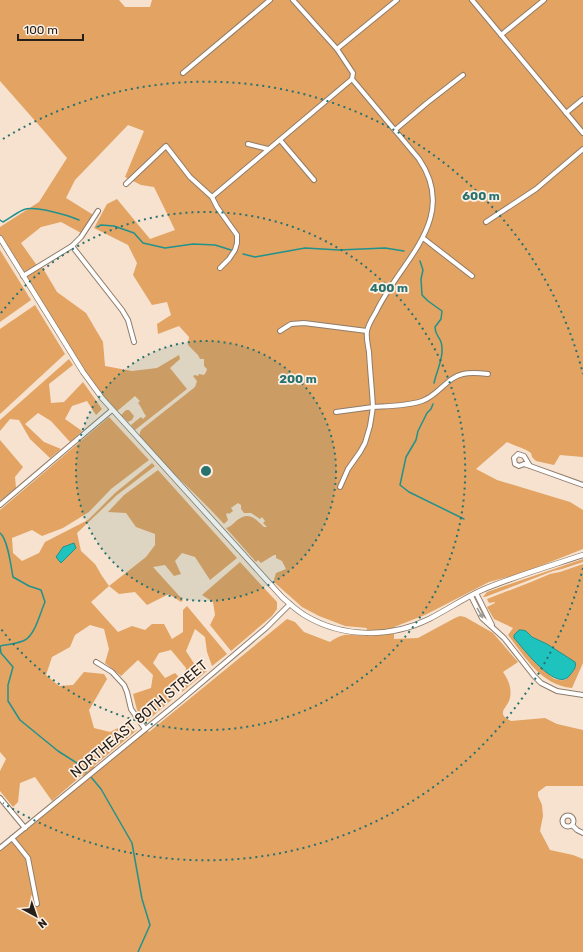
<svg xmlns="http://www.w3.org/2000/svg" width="583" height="952" viewBox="0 0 583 952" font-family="Rubik,sans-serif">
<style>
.green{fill:#e2a363;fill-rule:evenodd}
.water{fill:#1ec3be;stroke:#21928c}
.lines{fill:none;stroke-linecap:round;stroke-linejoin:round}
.stream{stroke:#21928c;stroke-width:1.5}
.minor-casing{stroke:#8e7c6b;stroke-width:6}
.tertiary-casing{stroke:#8e7c6b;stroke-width:6}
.minor{stroke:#fff;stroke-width:4}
.tertiary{stroke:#fff;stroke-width:4.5}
.oneway{fill:#9e9b98}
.ring{fill:none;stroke:#27726f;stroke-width:2;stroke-dasharray:2 4}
.labels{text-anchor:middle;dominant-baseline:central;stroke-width:3.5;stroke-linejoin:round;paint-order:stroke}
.street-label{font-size:14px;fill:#272019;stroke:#fdf0e5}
.centre{fill:#27726f;stroke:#fdf0e5;stroke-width:2}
.ring-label{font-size:12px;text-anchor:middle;font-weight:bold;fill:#27726f;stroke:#fdf0e5;stroke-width:3.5;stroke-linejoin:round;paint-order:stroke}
</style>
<rect width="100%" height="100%" fill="#f6e2cf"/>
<!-- green -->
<g class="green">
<path d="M0,0H119L125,7H150L152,0H583V457L560,455L554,465L536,461L532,457L531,453C524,448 515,446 507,442L476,469L497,480L570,502L583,510V549L525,572L489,582L425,615L394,627V639L418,638L455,618L460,616L465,617L493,633L518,662L503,672C508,679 512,688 510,698C507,709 495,713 511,721L545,718L557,724L583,730V786H546L538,792V796L542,805L543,816L540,831L550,850L573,855L583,859V952H0V848L85,778L82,775L52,801L35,777L20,783L18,802L13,807L0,791V771L6,759L0,752V510L109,417L149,460L111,489L89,512L63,528L42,536L32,530L12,538L13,553L22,561L39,553L45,542L88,520L115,493L152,463L155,466L117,495L77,533L81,551L95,564L102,576L109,586L146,557L155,545V534L136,527L126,513L108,512L124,495L158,470L237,558L210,580L195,557L182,553L175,561L181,574L174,576L165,565L153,567L183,600L181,602L169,594L147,605L135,592L119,594L109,586L91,602L118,632L132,626L145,630L152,624H164L172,639L183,632V610L187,606L227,654L212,666L207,652L205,637L195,629L186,651L195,665L207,671L182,692L186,668L171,650L159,653L153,663L165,678L175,673L178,676L176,696L146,722L137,710L133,694L151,688L153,675L138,660L121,676L105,663L109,649L104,629L90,625L75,635L70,647L52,657L46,675L59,686L73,685L84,672L104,674L107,679L89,710L94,728L110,732L126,724L137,730L94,766L95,769L145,728L149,732L287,619L295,622L304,632L330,642C344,632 349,635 365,636L367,628L345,626L319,616L302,607L275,583L274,579L276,573L286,569L282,561L276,558V555H274L261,563L258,560L256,562L226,528C230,527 233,524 236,521C249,510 255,519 264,527H267L263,523L265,521L262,517L260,519L251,513H244L241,509V505L238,503L231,508L233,511L229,514L228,513L226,514L228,520L224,524C196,493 165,467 137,437L140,434V432L142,429L195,387L197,381L193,376L195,375L198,376L199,374L204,375L206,372L207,369L204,366V359H200L198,355L188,345L189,337L179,326L158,334L157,324L171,315L167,302L152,305L133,275L137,263L128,245L94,228L107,204L117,199L150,239L175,230L154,187L141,185L125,177L144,131L128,125L75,180L66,198L95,216L83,234L61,222L41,227L21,243L38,267L41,265L57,292L86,313L103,342L105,366L132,371L157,368L179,355L180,359L170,368L187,389L135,430L131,425L132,424L141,417L143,419L146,416C143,412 142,408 138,403L140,401L135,396L115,413L102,398L0,238V227L39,202L67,158L44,131L0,81Z"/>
<polygon points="0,250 31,300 0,322"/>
<polygon points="35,305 65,354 0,414 0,329"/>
<polygon points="69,359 73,365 49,384 51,403 64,402 83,382 102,409 96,415 87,401 72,406 65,419 82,431 70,442 51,421 38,413 25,424 44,442 61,449 50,458 30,439 19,420 10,419 0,431 0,420"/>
<polygon points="126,410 129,410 134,416 132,420 128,422 121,415"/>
<polygon points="0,440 23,467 15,477 16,488 0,501"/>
<polygon points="583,559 583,562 562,569 553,571 485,597 483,597 487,592"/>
<polygon points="240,562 277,602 277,609 272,616 231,651 210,625 215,615 213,602 202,595"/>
<path d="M583,564V663L572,688C541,685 526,658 508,635L513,628L494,619L487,607L495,603V602L489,603L487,599L531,582L550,574L560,572ZM526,631L532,637L547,644L567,679C545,688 532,645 526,631Z"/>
</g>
<!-- water -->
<g class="water">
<polygon points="74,543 76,548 61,563 56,557 63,547"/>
<path d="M519,630H522L526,631L532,637L547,644L575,662C577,667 573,671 570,675C557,694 523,648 514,638V635Z"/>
</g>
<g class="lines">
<!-- stream -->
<g class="stream">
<path d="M0,220L3,222C10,218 16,213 23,210C34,205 67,215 79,220"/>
<polyline points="97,227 101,225 114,226 134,233 143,243 165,248 193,244 215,245 231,250"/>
<polyline points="243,254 255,257 305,248 339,250 385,248 404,251"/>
<path d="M420,261L423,270L421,279L422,295L428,301L442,311L441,319L435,327C435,335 439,336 441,342C445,355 437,370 434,383"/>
<polyline points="433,404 431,409 427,413 418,431 416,440 406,457 400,485 409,492 464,519"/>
<path d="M0,533C8,539 11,567 13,577L29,586L41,590L45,602C40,613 35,635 25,640C18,644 8,644 0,646L1,653L13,667L8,685V701L20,720L58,751L80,765L86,772"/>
<polyline points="91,777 101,789 132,843 142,899 150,925 138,952"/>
</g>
<!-- minor casing -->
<g class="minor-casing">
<g id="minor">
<path d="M293,0L337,49L353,73L352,79L419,159C460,219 400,261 376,312C373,317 368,325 367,331C366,337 368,346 369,352C370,371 372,389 373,407L336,412"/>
<polyline points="472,0 583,133"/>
<polyline points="501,35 544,0"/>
<polyline points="337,49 397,0"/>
<polyline points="183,73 270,0"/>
<polyline points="566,113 583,99"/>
<polyline points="395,130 427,103 463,75"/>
<polyline points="280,140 314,180"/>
<polyline points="248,144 268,149"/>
<polyline points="126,184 166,146 190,177 212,197 217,207 237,235 237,243 235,250 229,259 220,268"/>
<polyline points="212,197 352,79"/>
<polyline points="486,222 536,189 583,149"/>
<polyline points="423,238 472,276"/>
<polyline points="72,246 122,310 128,320 134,342"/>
<polyline points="23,276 72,246 81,237 98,211"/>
<polyline points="280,331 291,324 304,323 367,331"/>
<polygon points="518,454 524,456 530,466 524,464 519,466 515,464 514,458"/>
<polyline points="530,466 583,485"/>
<path d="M340,487L348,469L360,452L365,443L370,426L373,407C388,406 408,406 422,401C438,396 447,377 463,374C471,372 480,373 488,374"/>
<polyline points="0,505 112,410"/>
<polyline points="476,593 492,625"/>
<polyline points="471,596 482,618 504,638 534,676 541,683 557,691 583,695"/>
<polyline points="96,662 112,672 124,685 127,692 131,709 145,729"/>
<polyline points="0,798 25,828"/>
<circle cx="568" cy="821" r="5.5"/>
<polyline points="572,825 577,830 583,833"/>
<polyline points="12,838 28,858 37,904"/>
<polyline points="0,848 181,700 266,628 290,604"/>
</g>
</g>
<!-- tertiary casing -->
<g class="tertiary-casing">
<path id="tertiary" d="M0,238L83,372L102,398L282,597C290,604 297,611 306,616C343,638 391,638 429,619C447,610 464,598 482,590C515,576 550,566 583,555"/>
</g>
<!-- minor -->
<use href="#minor" class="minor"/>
<!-- tertiary -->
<use href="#tertiary" class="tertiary"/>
</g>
<!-- one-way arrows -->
<defs><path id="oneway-solid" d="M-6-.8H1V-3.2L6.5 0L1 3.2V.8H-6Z"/></defs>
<use class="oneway" href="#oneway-solid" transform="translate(480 613) rotate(60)"/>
<!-- distance rings -->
<circle cx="206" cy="471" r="130" fill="#27726f" fill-opacity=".12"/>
<g class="ring">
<circle cx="206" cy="471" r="130"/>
<path d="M1 313A259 259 0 1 1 1 629"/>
<path d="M583 568A389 389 0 0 1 3 803M3 139A389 389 0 0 1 583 374"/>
</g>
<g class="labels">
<!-- street labels -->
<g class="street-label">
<text transform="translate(139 719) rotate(-40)">NORTHEAST 80TH STREET</text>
</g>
</g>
<circle cx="206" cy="471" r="6" class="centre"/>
<g class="ring-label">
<text x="481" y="200">600 m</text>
<text x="389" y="292">400 m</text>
<text x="298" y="383">200 m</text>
</g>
<!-- north arrow -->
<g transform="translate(36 916) rotate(140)" stroke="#fdf0e5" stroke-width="3" paint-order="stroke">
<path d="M0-3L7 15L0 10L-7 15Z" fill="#272019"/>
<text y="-6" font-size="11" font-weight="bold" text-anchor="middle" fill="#272019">N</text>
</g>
<!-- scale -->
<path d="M18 34v6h65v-6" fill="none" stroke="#272019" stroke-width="2"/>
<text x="24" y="34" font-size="12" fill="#272019" stroke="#fdf0e5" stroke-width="3" paint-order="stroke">100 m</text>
</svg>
